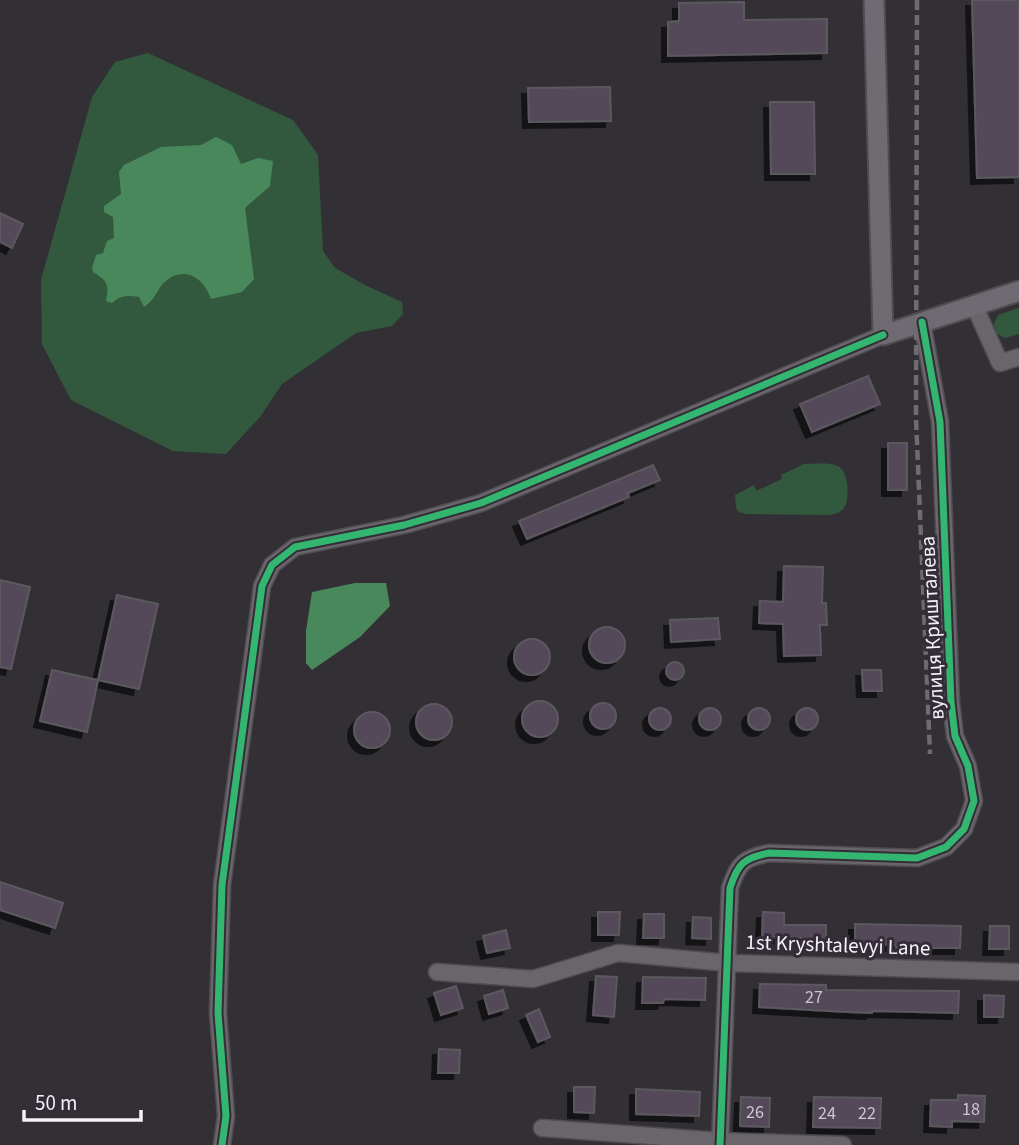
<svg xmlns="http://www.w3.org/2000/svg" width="1019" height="1145" viewBox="0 0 1019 1145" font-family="'Source Sans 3',sans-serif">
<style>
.green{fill:#32593e}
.water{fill:#48885b}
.building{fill:#534a58;stroke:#5c595e;stroke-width:2;filter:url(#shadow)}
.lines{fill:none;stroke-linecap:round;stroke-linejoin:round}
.minor-casing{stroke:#504c51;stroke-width:19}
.major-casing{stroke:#504c51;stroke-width:23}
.minor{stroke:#69666b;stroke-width:16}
.major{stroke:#6f6b72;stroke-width:19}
.rail{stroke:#6e6c70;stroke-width:4.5;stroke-dasharray:10 5;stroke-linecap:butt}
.cycleway-casing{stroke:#342d38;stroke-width:11}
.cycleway{stroke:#33b770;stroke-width:7}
.labels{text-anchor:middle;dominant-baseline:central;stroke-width:6;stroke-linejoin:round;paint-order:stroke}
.number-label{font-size:18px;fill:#cdc7d0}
.street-label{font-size:21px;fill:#f6f1f8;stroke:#342d38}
</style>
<defs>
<filter id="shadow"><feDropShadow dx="-6" dy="6" stdDeviation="0" flood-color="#0009"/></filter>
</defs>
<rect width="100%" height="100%" fill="#333035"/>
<!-- green -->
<g class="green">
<polygon points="148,53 293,120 318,155 323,251 335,268 365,285 402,302 403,314 392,326 356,333 282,384 260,417 226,454 173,451 71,400 42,344 41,280 92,97 115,62"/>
<polygon points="1019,308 1019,334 1005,338 996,333 994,324 998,315"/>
<path d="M804,464C814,464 829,462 838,466C849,472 850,498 844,508C840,513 834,514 829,515L746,514L739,512L736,508L735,495L754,485L756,491L782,479L781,475Z"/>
</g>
<!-- water -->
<g class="water">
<path d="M216,137L232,145L241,164L258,158L273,161L270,186L245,208L254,279L242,292L211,299C203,275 180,264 161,286C155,295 153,301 144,307L139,297C129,295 120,295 112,303L106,301C109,285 108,281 93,272L92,268L96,255L103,253L107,241L114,238L113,217L104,212V206L121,194L119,172L124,165L161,147L201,145Z"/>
<polygon points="355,583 386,583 390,606 360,637 312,670 306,663 306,631 312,592"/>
</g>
<!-- building -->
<g class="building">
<polygon points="972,0 1019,0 1019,177 977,178"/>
<polygon points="744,2 744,20 827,19 827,53 668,56 668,22 679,21 679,3"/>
<polygon points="610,87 611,121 529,122 528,88"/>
<polygon points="770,102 814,102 815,174 771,174"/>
<polygon points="0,213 23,224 12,248 0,242"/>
<polygon points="868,376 880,404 812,432 800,404"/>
<rect x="888" y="443" width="19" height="47"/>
<polygon points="653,465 660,480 628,493 629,497 527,539 519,521"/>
<polygon points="784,566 823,567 822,603 826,603 827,625 820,625 821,655 784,656 783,624 759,623 760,601 783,602"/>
<polygon points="0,580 30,587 11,669 0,667"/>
<polygon points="117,595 158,604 139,689 98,680"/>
<polygon points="718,618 720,639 671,642 670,620"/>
<circle cx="607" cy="645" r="18"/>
<circle cx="532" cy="657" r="18"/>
<circle cx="675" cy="671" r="9"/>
<polygon points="52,670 98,680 87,732 40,721"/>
<polygon points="862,670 881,670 882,691 863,691"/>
<circle cx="540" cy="719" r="18"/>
<circle cx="603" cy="716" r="13"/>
<circle cx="434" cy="722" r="18"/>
<circle cx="807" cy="719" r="11"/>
<circle cx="660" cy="719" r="11"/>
<circle cx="759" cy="719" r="11"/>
<circle cx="710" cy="719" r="11"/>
<circle cx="372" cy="730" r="18"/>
<polygon points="0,882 63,903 55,928 0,910"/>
<polygon points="598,912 620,912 619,935 598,935"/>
<polygon points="763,912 784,913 784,925 826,925 826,945 805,945 805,938 762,937"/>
<polygon points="644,914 664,914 664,938 643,938"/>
<polygon points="693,917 711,918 711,939 692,938"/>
<polygon points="855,924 961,926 960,948 896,948 896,945 855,944"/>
<polygon points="990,926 1009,926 1009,949 989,949"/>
<polygon points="506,930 510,948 487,953 483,936"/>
<polygon points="596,976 617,977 614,1017 593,1015"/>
<polygon points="643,977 706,978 705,1000 664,999 663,1003 642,1003"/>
<polygon points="760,984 826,985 826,990 959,991 958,1013 872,1011 872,1013 847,1012 759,1007"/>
<polygon points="456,986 463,1008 441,1015 434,993"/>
<polygon points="503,990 508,1008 489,1014 484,996"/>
<polygon points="984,995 1004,996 1003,1017 984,1017"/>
<polygon points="539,1009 550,1037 538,1042 526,1015"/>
<polygon points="439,1049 460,1050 459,1073 438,1073"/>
<polygon points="574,1087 595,1087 594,1113 574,1112"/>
<polygon points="636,1089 700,1092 699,1116 636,1114"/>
<polygon points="958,1095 985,1096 984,1122 952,1121 952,1127 930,1126 931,1100 958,1100"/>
<polygon points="741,1097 770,1098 769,1127 740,1126"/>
<polygon points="814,1097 881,1098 880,1128 813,1127"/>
</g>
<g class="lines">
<!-- minor casing -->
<g class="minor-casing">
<g id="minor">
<polyline points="974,305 1000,363 1019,357"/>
<polyline points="437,972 533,979 618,953 728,963 1019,972"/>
<polyline points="542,1128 720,1141 843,1145"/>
<polyline points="222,1145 226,1116 218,1013 222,885 259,609 262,586 272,565 295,547 404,525 481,503 883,335"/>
<path d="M720,1145L730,888C738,863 744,858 769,853L917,858L946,847L964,829L974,801L968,766L955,736L951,702L940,422L922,322"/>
</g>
</g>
<!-- major casing -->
<g class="major-casing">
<polyline id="major" points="874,0 883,335 1019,291"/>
</g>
<!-- minor -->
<use href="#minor" class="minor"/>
<!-- major -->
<use href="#major" class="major"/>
<!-- rail -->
<polyline class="rail" points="917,0 916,418 930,754"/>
<!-- cycleway casing -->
<g class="cycleway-casing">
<g id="cycleway">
<polyline points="222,1145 226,1116 218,1013 222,885 259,609 262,586 272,565 295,547 404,525 481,503 883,335"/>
<path d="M720,1145L730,888C738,863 744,858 769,853L917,858L946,847L964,829L974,801L968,766L955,736L951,702L940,422L922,322"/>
</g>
</g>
<!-- cycleway -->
<use href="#cycleway" class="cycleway"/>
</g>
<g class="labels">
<!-- number labels -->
<g class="number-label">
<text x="814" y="997">27</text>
<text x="971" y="1109">18</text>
<text x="755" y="1112">26</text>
<text x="827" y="1113">24</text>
<text x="867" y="1113">22</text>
</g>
<!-- street labels -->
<g class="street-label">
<text transform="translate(932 628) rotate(-93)">вулиця Кришталева</text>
<text transform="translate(838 945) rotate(2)">1st Kryshtalevyi Lane</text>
</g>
</g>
<!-- scale -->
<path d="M24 1110v10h117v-10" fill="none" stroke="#f6f1f8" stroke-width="3.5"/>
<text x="35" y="1110" font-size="21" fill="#f6f1f8" stroke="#342d38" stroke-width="5" paint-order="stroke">50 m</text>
</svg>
